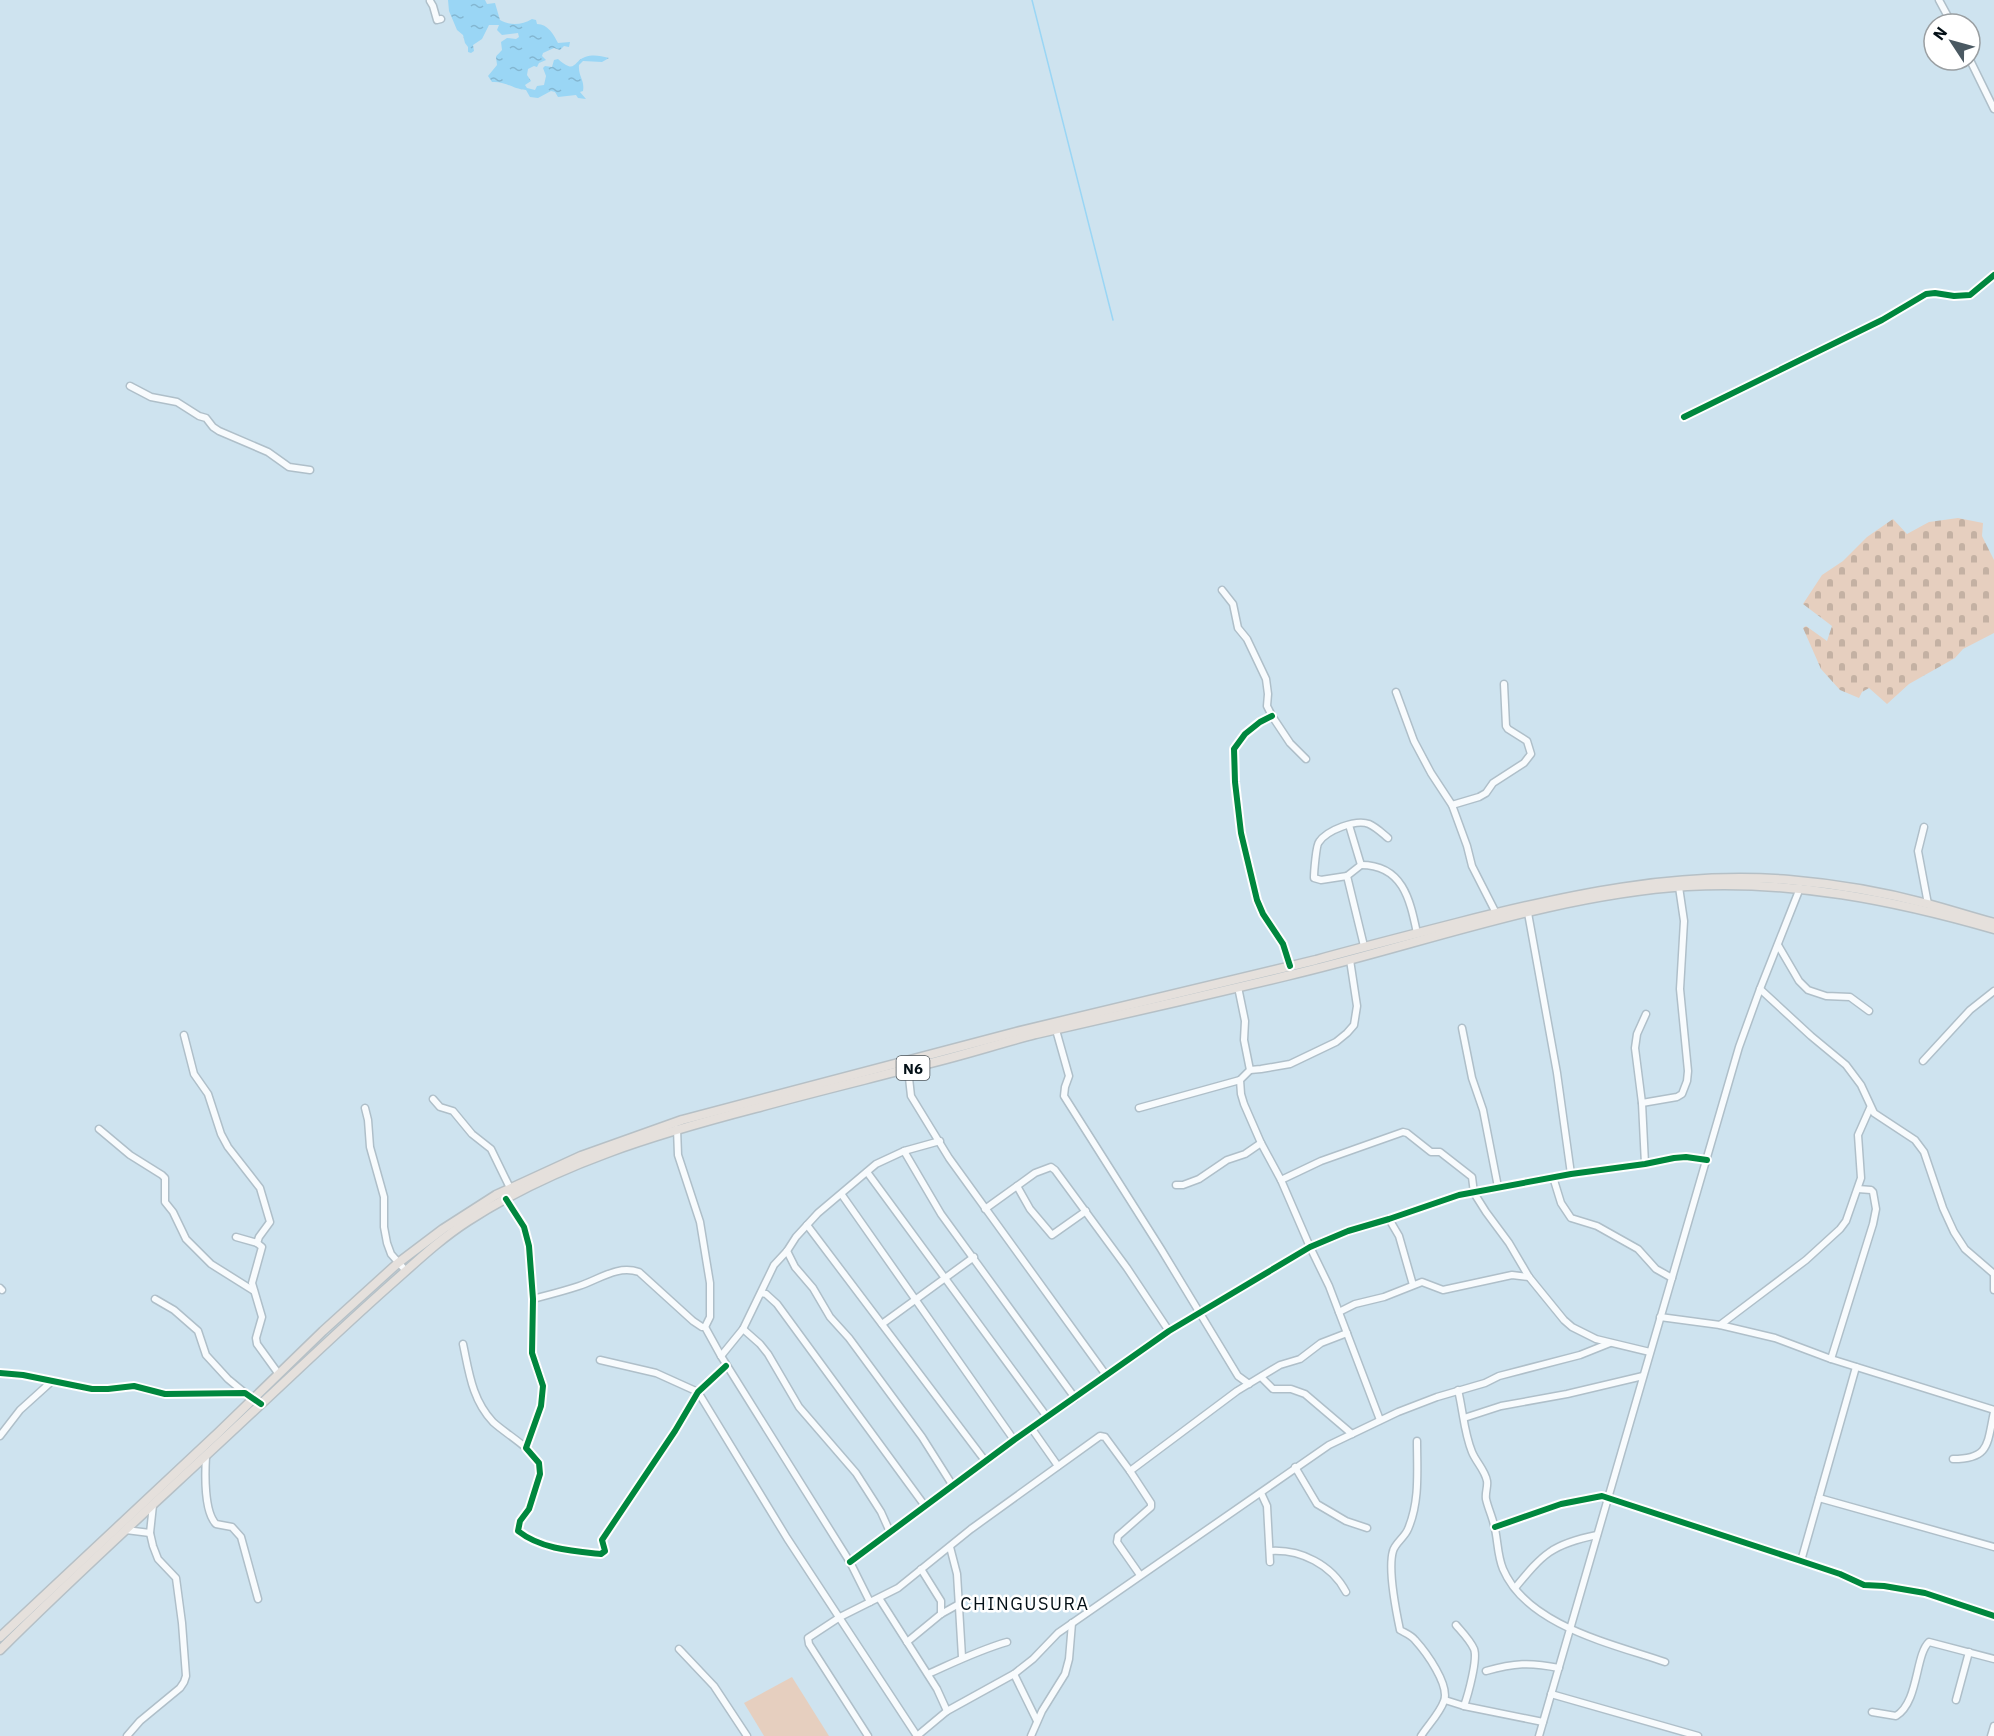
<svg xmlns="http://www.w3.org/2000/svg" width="1994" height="1736" viewBox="0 0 1994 1736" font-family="'IBM Plex Sans',sans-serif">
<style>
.cemetery{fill:url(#cemetery-stones)}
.garden{fill:#e6cfbf}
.water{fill:url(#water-ripples)}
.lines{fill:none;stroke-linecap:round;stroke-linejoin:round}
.stream{stroke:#9ad6f5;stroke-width:1.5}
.minor-casing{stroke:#afbfc9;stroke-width:9}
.highway-casing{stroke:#b6c0c6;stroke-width:11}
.minor{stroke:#f8fbfd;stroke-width:6}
.highway{stroke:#e5e0dc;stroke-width:8}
.cycleway-casing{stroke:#fff;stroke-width:10}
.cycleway{stroke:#00873e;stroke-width:6}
.labels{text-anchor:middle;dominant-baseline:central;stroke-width:5;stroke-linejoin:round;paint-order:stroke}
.shield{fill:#fff;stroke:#4f575c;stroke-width:1.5}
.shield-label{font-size:15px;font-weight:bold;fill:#030f16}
.neighbourhood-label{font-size:18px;letter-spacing:1.5px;fill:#030f16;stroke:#fff}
</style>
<defs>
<pattern id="cemetery-stones" width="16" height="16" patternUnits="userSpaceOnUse" patternTransform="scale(1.5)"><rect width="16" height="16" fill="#e6cfbf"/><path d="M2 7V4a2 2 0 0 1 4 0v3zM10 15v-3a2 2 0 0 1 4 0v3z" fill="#c4b1a3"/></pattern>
<pattern id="water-ripples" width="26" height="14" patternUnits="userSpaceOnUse" patternTransform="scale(1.5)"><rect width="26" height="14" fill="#9ad6f5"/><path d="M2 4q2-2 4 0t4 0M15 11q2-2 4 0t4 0" fill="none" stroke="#83b6d1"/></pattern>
</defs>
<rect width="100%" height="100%" fill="#cee3ef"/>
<!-- cemetery -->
<polygon class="cemetery" points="1958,518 1983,523 1982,536 1994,560 1994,633 1963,649 1955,658 1909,684 1887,704 1869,688 1862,692 1859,698 1840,690 1821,669 1803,628 1806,626 1827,641 1832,626 1803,604 1822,575 1843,561 1867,537 1893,519 1907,534 1929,522"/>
<!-- garden -->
<polygon class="garden" points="792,1677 829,1736 764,1736 744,1703"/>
<!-- water -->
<path class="water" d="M448,0H485L487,4L495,3L500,20C510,26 522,25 532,19L536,20L537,24C548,24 554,35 558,43L570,42L569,47L564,46L560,50L554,48L543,53L542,56L546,60L539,63L537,67L534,66L528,69L527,75L531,81L525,85L527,88L535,90L537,86L544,85L546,76L543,68L545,66L552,67L554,60L558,59C576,75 573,61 585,57C594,54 600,56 609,58L602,62L583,61L579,65C578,76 585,80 583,91L580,92L586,99L578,98L576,95L558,97L555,92L551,91L538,98L530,97L526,90C512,89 506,81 492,82L488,76L497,65C496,54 494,59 502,50L501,42L507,38L516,39L519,37L518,33L502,35L497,30L499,25H489L482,39L473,45L474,51L471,53L468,52V47L465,43L463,35L457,30L449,11Z"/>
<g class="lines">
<!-- stream -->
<polyline class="stream" points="1032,0 1113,320"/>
<!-- minor casing -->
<g class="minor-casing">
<g id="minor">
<polyline points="1939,0 1952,24"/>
<polyline points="430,1 433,6 437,20 441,19"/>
<polyline points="1970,60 1994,109"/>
<polyline points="130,386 151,397 177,402 199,416 206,418 213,427 219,431 268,452 289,467 310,470"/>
<polyline points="1684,417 1882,320 1926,294 1935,293 1954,296 1970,295 1994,275"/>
<polyline points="1222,590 1233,604 1238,628 1247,639 1266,679 1268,694 1267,706 1272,716 1290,743 1306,759"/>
<polyline points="1396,692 1414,741 1431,773 1452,805 1467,846 1472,866 1498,917"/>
<polyline points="1272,716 1260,722 1245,734 1234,749 1235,782 1241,833 1257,900 1263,914 1283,944 1290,966"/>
<polyline points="1452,805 1479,797 1486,793 1493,783 1524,763 1531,754 1527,741 1508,729 1506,726 1504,684"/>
<polyline points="1349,825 1361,865 1347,876 1364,946"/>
<polyline points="1924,827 1918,851 1928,904"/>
<path d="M1361,865C1403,865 1410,900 1417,933"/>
<path d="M1347,876L1321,880L1314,878C1314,873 1316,845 1319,842C1327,830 1356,819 1369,824C1376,827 1382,833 1388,838"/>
<polyline points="1528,913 1557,1073 1571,1174"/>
<polyline points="1778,945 1799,981 1808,990 1826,996 1850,997 1869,1011"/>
<polyline points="1238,987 1245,1021 1244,1040 1250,1070 1240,1080 1241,1094 1244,1104 1261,1143 1281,1180 1310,1247 1329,1286 1380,1420"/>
<polyline points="1760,989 1811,1036 1846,1065 1861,1085 1874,1113 1915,1140 1924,1152 1943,1208 1954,1232 1965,1249 1994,1274"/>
<polyline points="1462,1028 1472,1078 1483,1110 1498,1187"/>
<polyline points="1056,1030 1069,1076 1065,1087 1064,1096 1161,1249 1238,1376 1249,1384"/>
<polyline points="184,1035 194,1074 208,1094 221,1134 228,1147 260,1188 270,1222 259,1237 257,1243"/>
<polyline points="1923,1061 1970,1010 1994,991"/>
<polyline points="908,1069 911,1096 949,1158 1106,1375"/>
<polyline points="1250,1070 1261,1069 1290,1064 1336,1042 1347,1033 1354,1025 1357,1006 1350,960"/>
<polyline points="433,1099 440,1107 453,1111 472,1134 491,1149 510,1188"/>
<polyline points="1642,1103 1677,1097 1682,1094 1687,1081 1688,1071 1680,989 1684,921 1679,887"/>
<polyline points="365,1108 368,1120 370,1147 384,1197 384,1227 387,1243 391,1254 406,1271"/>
<polyline points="1139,1108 1240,1080"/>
<polyline points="99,1129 130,1155 162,1175 165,1178 165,1202 173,1212 186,1239 211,1264 254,1291"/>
<polyline points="677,1129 678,1155 700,1222 710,1283 710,1317 705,1327"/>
<polyline points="904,1151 941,1214 1075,1398"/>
<polyline points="1645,1164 1642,1103 1635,1048 1637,1034 1646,1014"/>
<polyline points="867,1172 1047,1417"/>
<polyline points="1553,1177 1561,1203 1571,1218 1597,1226 1638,1249 1656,1269 1672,1278"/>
<polyline points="1281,1180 1321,1161 1403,1132 1407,1133 1431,1152 1440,1152 1472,1177 1474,1193 1486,1212 1509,1243 1529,1277 1564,1320 1572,1327 1596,1339 1650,1352"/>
<polyline points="1176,1185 1183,1185 1199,1179 1227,1160 1245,1154 1261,1143"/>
<polyline points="1017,1186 1030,1209 1052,1235 1086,1211"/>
<polyline points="842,1195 1014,1440"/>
<path d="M506,1199L524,1227L529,1246L533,1299L532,1353L543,1386L541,1406L526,1448L539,1463L540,1474L529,1509L520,1521L518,1531C541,1549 572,1551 601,1554L605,1551L602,1540L675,1431L698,1392L726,1366"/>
<polyline points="985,1209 1035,1173 1051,1167 1055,1170 1127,1268 1169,1331"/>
<polyline points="1389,1219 1399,1236 1413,1285"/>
<polyline points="807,1225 986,1462"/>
<polyline points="236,1237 257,1243 262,1247 252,1283 262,1317 256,1338 257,1344 278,1373"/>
<polyline points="787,1251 795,1267 813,1288 830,1317 849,1338 922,1437 953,1486"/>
<polyline points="1994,1274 1994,1290"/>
<polyline points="0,1288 2,1290"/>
<polyline points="761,1293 766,1294 777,1304 925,1506"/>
<polyline points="155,1299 174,1310 198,1331 206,1355 228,1379 245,1393"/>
<path d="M533,1299C548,1295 564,1291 579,1286C600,1279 617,1265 639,1272L693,1321L702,1327H705L721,1356L850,1562L870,1602"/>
<polyline points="1339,1312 1355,1304 1384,1297 1422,1282 1443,1290 1512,1275 1529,1277"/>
<polyline points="1660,1317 1720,1325 1775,1338 1831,1359 1994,1410"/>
<polyline points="882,1324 974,1257"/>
<polyline points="1720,1325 1806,1260 1840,1229 1846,1221 1861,1178 1858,1135 1870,1108"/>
<polyline points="743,1329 760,1344 768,1354 799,1407 856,1473 881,1512 890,1532"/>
<path d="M463,1344C469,1372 472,1400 493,1422C503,1431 516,1439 526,1448"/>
<polyline points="721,1356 743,1329 774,1265 787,1251 796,1237 818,1213 876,1164 904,1151 940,1141"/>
<polyline points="1831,1359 1873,1224 1876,1209 1873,1192 1871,1190 1858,1189"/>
<polyline points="600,1360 656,1373 698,1392 787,1538 917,1736"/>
<polyline points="0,1373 23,1375 92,1389 108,1389 134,1386 165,1394 245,1393 255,1400"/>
<polyline points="1261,1377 1273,1389 1291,1389 1305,1394 1352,1434"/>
<path d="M1458,1390C1463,1410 1464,1433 1472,1452C1476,1462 1485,1470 1487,1481C1488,1487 1485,1492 1486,1499C1488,1508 1492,1516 1494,1525C1498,1539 1497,1555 1503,1569C1527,1626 1613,1644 1665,1662"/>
<polyline points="1464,1418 1501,1406 1567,1394 1643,1376"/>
<polyline points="1032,1429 1058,1466"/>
<polyline points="0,1436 20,1410 51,1382"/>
<path d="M1417,1441C1417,1471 1420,1501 1408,1529C1405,1537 1395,1543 1393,1551C1388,1568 1396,1611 1400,1630C1405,1633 1411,1635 1415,1640C1426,1652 1450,1685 1444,1701C1440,1713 1428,1725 1421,1736"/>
<path d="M206,1456C205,1473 204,1512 216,1524L232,1527L241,1537L258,1599"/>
<path d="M1953,1459C1990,1459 1987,1444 1994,1412"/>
<polyline points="1295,1467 1317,1504 1346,1521 1367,1528"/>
<polyline points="1261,1493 1267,1506 1270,1562"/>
<polyline points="1819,1498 1994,1547"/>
<polyline points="1495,1527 1561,1504 1602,1496 1801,1561 1840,1574 1864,1585 1884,1586 1925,1593 1994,1616"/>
<polyline points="126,1530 150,1533"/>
<polyline points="950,1547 957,1574 962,1657"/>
<path d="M1270,1551C1301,1549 1332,1565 1346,1592"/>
<polyline points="1801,1561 1856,1367"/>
<polyline points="850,1562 1014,1440 1169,1331 1310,1247 1348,1231 1389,1219 1459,1195 1571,1174 1645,1164 1674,1158 1686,1157 1707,1160"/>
<polyline points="921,1569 941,1601 941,1614"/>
<polyline points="1140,1575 1117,1542 1118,1536 1151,1507 1151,1503 1130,1471 1237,1391 1280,1365 1300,1359 1321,1343 1347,1333"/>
<path d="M1515,1588C1543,1554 1552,1544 1597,1535"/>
<polyline points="879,1598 937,1689 947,1711 917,1736"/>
<path d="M1456,1625C1462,1632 1470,1640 1474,1649C1478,1659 1468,1695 1464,1706"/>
<polyline points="907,1642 941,1614 959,1604"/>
<polyline points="679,1649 714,1686 747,1736"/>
<path d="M1486,1671C1514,1663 1530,1662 1559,1668"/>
<path d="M928,1674C955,1662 979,1650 1007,1642"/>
<polyline points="1014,1674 1037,1721"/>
<polyline points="1551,1694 1698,1736"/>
<polyline points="1445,1700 1464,1706 1543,1722"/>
<polyline points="1956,1700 1969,1652"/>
<polyline points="947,1711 1014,1674 1033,1659 1058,1633 1329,1445 1398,1412 1437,1397 1485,1383 1499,1376 1580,1355 1610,1343"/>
<path d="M1872,1712L1896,1716C1919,1702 1915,1655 1929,1642L1994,1659"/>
<polyline points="127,1736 140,1721 180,1688 184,1682 186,1676 182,1623 176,1578 158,1559 153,1546 150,1533 153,1505"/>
<polyline points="868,1736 809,1644 808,1638 840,1617 898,1588 971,1529 1100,1436 1105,1437 1130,1471"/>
<polyline points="1031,1736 1042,1711 1065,1674 1069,1659 1072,1623"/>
<polyline points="1539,1736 1739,1047 1760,989 1800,888"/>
<polyline points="1991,1736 1994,1726"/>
</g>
</g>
<!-- highway casing -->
<g class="highway-casing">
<g id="highway">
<path d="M0,1637L219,1432L323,1331L398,1263L443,1229L496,1195L581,1156L682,1120L1016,1032L1316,960C1363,947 1410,935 1457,923C1566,895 1676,871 1789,880C1836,884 1883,892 1928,904C1950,910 1972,917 1994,923"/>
<path d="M0,1650C84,1566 173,1487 259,1406C303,1365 346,1324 390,1285C415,1263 440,1239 468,1221C556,1164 656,1134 756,1108C810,1093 864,1080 918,1066C958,1057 997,1044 1036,1034C1119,1015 1203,996 1286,976C1419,945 1550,895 1687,886C1792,880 1893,900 1994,929"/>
</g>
</g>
<!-- minor -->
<use href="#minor" class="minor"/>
<!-- highway -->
<use href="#highway" class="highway"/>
<!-- cycleway casing -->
<g class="cycleway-casing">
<g id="cycleway">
<polyline points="1684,417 1882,320 1926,294 1935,293 1954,296 1970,295 1994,275"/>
<polyline points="1272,716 1260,722 1245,734 1234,749 1235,782 1241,833 1257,900 1263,914 1283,944 1290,966"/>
<path d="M506,1199L524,1227L529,1246L533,1299L532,1353L543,1386L541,1406L526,1448L539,1463L540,1474L529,1509L520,1521L518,1531C541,1549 572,1551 601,1554L605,1551L602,1540L675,1431L698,1392L726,1366"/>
<polyline points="0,1373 23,1375 92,1389 108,1389 134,1386 165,1394 245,1393 261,1404"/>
<polyline points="1495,1527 1561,1504 1602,1496 1801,1561 1840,1574 1864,1585 1884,1586 1925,1593 1994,1616"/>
<polyline points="850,1562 1014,1440 1169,1331 1310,1247 1348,1231 1389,1219 1459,1195 1571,1174 1645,1164 1674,1158 1686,1157 1707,1160"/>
</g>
</g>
<!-- cycleway -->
<use href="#cycleway" class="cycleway"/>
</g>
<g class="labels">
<!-- shield labels -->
<rect class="shield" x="896.5" y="1056" width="33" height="24" rx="4.5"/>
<g class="shield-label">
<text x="913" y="1068">N6</text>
</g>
<!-- neighbourhood labels -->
<g class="neighbourhood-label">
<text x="1025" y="1603">CHINGUSURA</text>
</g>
</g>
<!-- north arrow -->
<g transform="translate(1952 42) rotate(306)"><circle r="28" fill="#ffffff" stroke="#9a9fa2" stroke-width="1.5"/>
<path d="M0-4.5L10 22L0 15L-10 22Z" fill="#4a5962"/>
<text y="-9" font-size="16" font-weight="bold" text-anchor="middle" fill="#030f16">N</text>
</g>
</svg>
